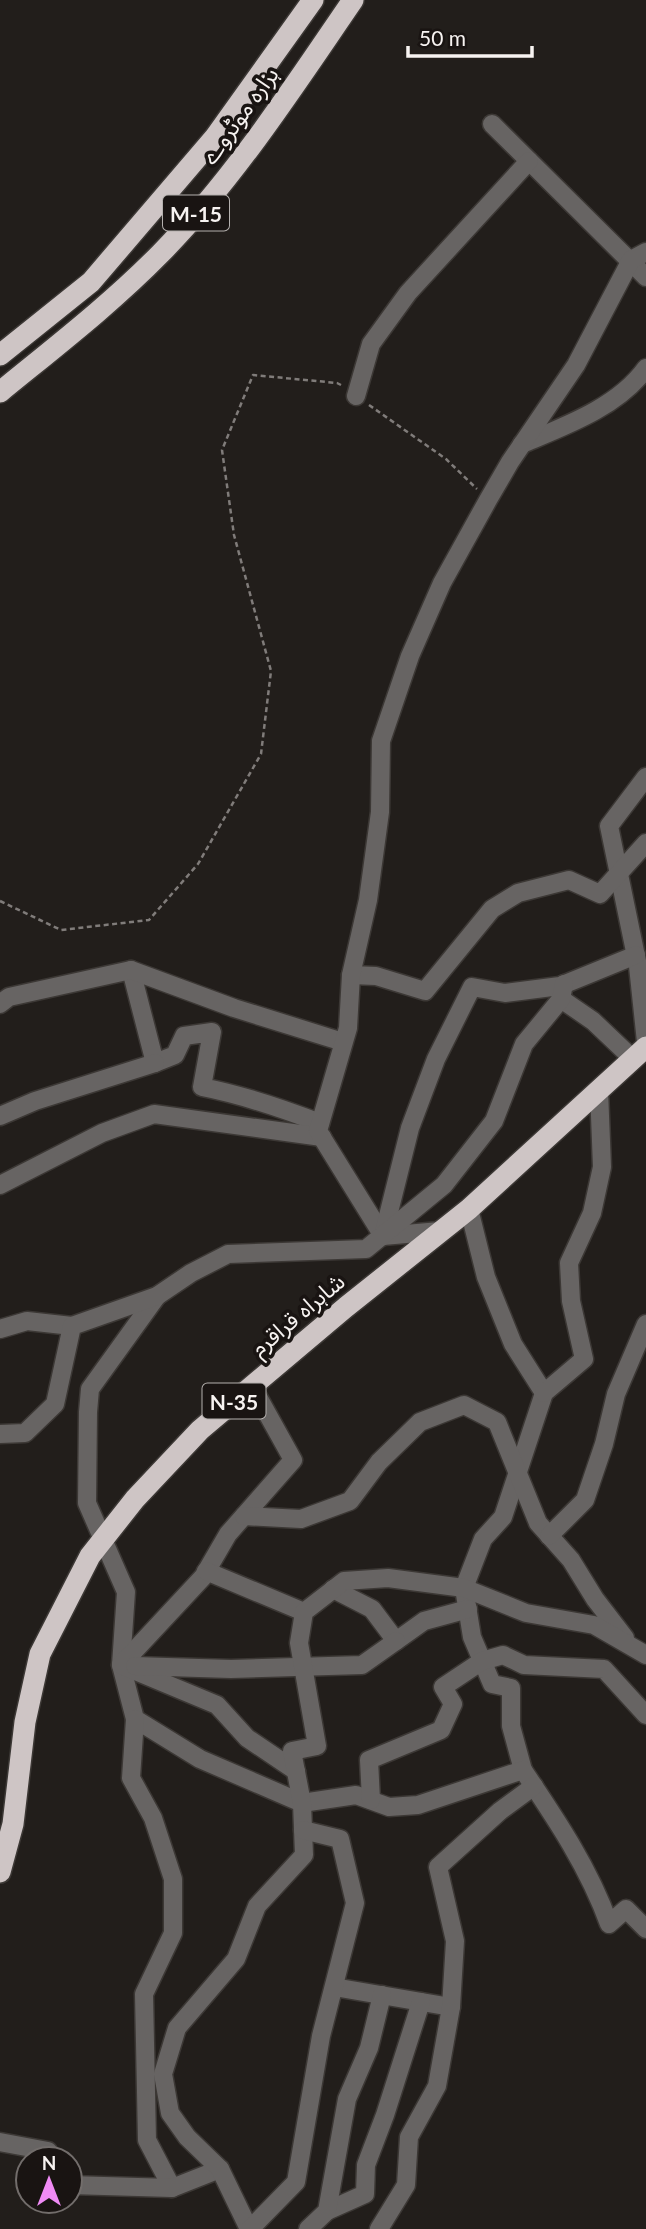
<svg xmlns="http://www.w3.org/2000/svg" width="646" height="2229" viewBox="0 0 646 2229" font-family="Lato,'Noto Sans Arabic',sans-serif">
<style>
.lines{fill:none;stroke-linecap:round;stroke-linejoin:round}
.minor-casing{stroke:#3c3835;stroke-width:21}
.highway-casing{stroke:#3c3835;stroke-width:24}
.path{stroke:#807c7a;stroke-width:2.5;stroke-dasharray:5 3.5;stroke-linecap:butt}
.minor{stroke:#676463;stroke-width:18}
.highway{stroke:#cec5c5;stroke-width:21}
.labels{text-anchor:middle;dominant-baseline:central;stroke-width:7;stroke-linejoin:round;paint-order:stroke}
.shield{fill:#191412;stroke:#b4b0ae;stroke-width:2}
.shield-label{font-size:21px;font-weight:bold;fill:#f7f3f1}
.street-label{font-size:23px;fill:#f7f3f1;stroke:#191412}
</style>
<rect width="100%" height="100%" fill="#221e1b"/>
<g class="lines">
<!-- minor casing -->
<g class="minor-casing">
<g id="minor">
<polyline points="492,124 646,277"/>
<polyline points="356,396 371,344 408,293 529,161"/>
<path d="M522,444C565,426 618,407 646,368"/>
<polyline points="646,777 609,826 638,966 646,1042"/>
<path d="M131,970L155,1063L175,1055L184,1036L212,1032L202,1087C243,1095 281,1108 320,1123"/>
<polyline points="351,975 376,976 425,991 492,909 518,893 569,880 600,894 646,843"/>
<polyline points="561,999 593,1021 633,1059"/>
<polyline points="0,1004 9,997 131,970 234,1008 343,1042"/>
<polyline points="0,1116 35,1101 155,1063"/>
<polyline points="0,1185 102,1133 154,1114 322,1137"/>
<polyline points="469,1209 486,1277 513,1344 544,1393 503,1517 483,1539 464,1588 472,1637 492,1684 511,1688 511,1726 523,1770"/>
<polyline points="440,1231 383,1236 318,1131 348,1028 351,975 368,900 380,812 381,741 410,656 442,583 488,500 510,462 576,365 631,260 646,252"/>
<polyline points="383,1236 410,1128 436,1059 472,987 505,993 560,986 636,955"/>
<path d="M157,1296L90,1389L88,1412L87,1503L126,1592L121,1665L135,1719L200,1759L302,1803L356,1795L389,1807L418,1805L523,1770C556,1819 589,1868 609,1924L626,1909L646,1929"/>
<polyline points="0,1329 27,1321 72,1326"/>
<polyline points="252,1386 293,1460 228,1534 203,1577 121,1665 217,1705 247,1738 296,1771"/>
<polyline points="544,1393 584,1359 571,1301 569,1263 592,1213 602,1167 599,1090"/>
<polyline points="0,1434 25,1433 55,1404 72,1326 157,1296 191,1273 228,1254 366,1249 444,1185 494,1121 524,1044 561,999 564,984"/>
<polyline points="244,1516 301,1519 350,1501 379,1462 420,1422 464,1405 497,1422 538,1523 571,1560 595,1599 625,1638"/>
<polyline points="549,1536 585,1500 604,1444 616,1394 646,1324"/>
<polyline points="206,1571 304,1612"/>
<polyline points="333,1589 372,1609 396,1641 424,1621 468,1609"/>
<polyline points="135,1666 231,1669 362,1665 396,1641"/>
<polyline points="135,1719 131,1778 153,1818 173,1879 173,1933 144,1994 147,2140 172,2188"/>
<polyline points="371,1800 369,1760 441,1730 453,1704 443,1687 482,1661 503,1655 524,1665 604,1669 646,1715"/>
<polyline points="334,1987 451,2007"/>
<polyline points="0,2142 48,2151 51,2159"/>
<polyline points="70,2185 172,2188 220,2169"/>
<polyline points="327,2211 365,2194 366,2165 385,2115 421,2002"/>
<polyline points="249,2229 220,2169 187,2137 170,2113 163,2074 177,2028 236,1959 257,1906 304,1855 302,1803 292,1751 317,1746 299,1643 304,1612 344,1581 388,1578 464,1588 526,1613 594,1625 646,1655"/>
<polyline points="250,2229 296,2182 321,2036 355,1903 340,1839 303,1830"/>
<polyline points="308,2229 327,2211 347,2099 369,2048 382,1995"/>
<polyline points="379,2229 406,2185 409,2137 437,2086 451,2007 455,1941 438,1867 500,1811 534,1786"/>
</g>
</g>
<!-- highway casing -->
<g class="highway-casing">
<g id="highway">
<polyline points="0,355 91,282 215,137 313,0"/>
<path d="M0,392C55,347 111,304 161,253C234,179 294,86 353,0"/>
<polyline points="0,1872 13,1824 25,1722 40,1654 90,1556 135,1499 200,1430 346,1307 469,1209 646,1047"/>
</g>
</g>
<!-- path -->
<g class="path">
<polyline points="369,405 446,459 477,489"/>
<polyline points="0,901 61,930 149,920 198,864 261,754 271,671 234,535 222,450 253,375 337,383 341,385"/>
</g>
<!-- minor -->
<use href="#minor" class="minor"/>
<!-- highway -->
<use href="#highway" class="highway"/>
</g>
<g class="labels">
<!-- shield labels -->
<g class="shield">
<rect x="163" y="195.5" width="66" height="35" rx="5"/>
<rect x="202.5" y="1383.5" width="63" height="35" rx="5"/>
</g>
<g class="shield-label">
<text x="196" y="213">M-15</text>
<text x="234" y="1401">N-35</text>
</g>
<!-- street labels -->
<g class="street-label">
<text transform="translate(239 115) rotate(-54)">ہزارہ موٹروے</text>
<text transform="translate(297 1314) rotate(-40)">شاہراہ قراقرم</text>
</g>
</g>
<!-- north arrow -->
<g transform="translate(49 2180)"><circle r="33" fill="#191412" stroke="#726d6b" stroke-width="2"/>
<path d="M0-5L12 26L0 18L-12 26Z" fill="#f08bf5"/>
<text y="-10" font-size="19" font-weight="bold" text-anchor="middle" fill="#f7f3f1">N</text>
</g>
<!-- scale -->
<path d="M408 46v10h124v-10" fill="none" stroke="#f7f3f1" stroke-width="3.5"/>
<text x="419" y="46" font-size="21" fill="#f7f3f1" stroke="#191412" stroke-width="5" paint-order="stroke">50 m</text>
</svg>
